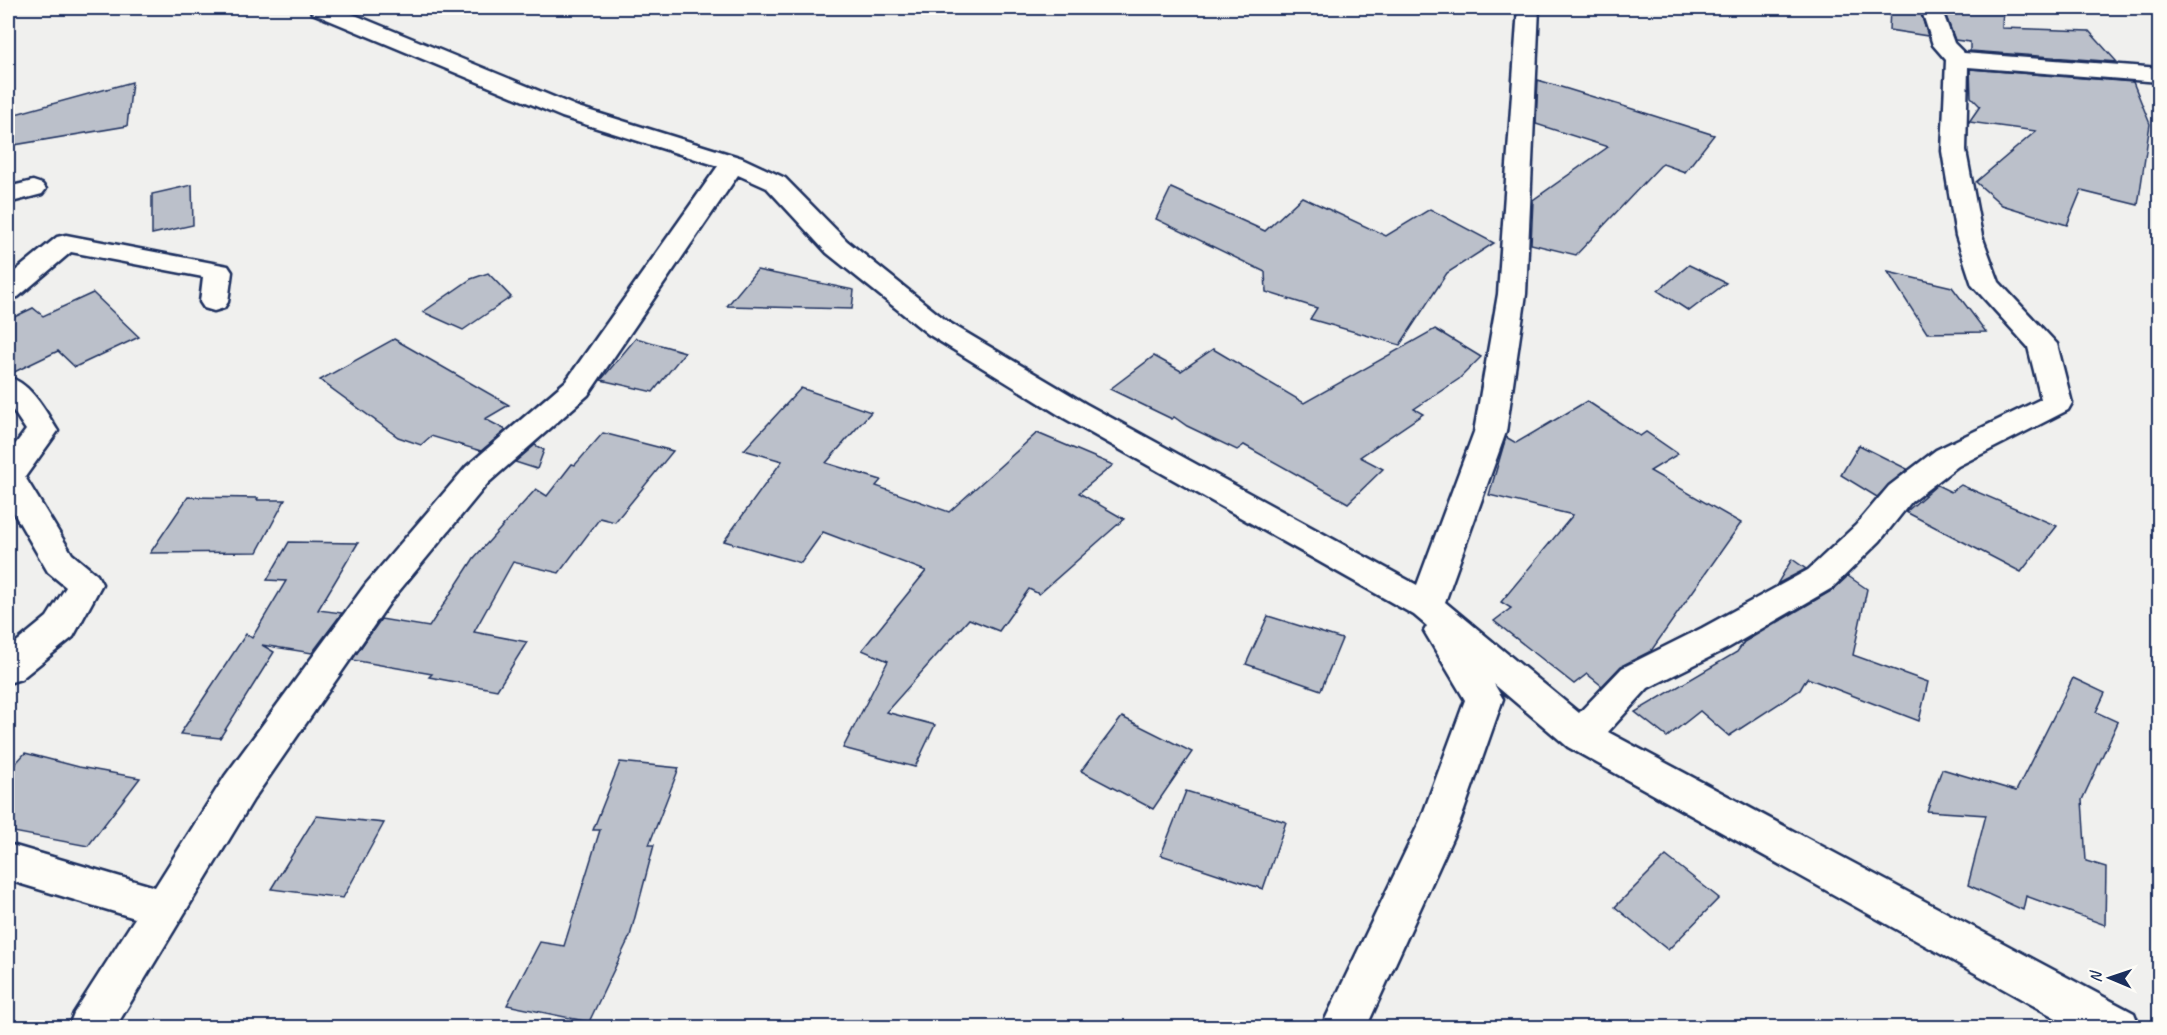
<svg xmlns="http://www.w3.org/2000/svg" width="2167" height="1035" viewBox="0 0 2167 1035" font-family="Caveat,sans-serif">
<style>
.building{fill:#bbc0ca;stroke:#1b2f5e;stroke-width:1.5}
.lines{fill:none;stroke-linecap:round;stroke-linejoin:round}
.minor-casing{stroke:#1b2f5e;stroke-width:5}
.minor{fill:#fdfcf7;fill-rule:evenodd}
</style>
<rect width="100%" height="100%" fill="#f0f0ee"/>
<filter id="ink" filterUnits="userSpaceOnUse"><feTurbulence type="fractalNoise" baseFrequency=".0167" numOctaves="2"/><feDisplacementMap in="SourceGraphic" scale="12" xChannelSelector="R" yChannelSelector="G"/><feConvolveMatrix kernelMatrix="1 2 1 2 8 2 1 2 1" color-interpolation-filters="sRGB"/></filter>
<g filter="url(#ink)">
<!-- building -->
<g class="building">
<polygon points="1890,8 1919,8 1928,36 1889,30"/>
<polygon points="1943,8 2003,8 2002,28 2089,31 2117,62 1970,51 1970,42 1955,40"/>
<polygon points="1970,69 2133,82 2150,124 2138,205 2081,191 2067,225 2002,205 1976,182 2036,131 1969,122 1980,106 1971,97"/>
<polygon points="1538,80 1623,106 1714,135 1685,172 1663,164 1660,166 1576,255 1531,244 1533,200 1608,147 1536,124"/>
<polygon points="132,82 127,126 8,146 8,116"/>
<polygon points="192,185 193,225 152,234 152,194"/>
<polygon points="1171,188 1265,231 1302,197 1386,236 1430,209 1494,243 1447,273 1400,345 1310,319 1317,308 1266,292 1265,272 1156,219"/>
<polygon points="1689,265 1726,283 1689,311 1658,291"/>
<polygon points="757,270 854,290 852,309 727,306"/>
<polygon points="1888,272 1952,287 1986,332 1927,333"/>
<polygon points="488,273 511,297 463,330 423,312 471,279"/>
<polygon points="93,293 139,337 75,367 58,351 8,375 8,320 33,308 43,316"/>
<polygon points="1435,329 1481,357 1459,379 1414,409 1423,414 1360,457 1383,469 1348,503 1244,445 1237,450 1187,426 1174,417 1172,419 1110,389 1154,356 1181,371 1213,349 1304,403"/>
<polygon points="636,338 685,352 653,392 601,380"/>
<polygon points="394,339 509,405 485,419 506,430 481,451 431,436 421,445 398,437 320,380"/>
<polygon points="801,388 871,412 826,463 881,480 876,486 949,512 1037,433 1113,465 1079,493 1124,519 1039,594 1029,589 999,631 969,619 886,712 935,725 915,767 843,748 888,661 862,650 926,571 823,532 801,563 724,541 782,461 744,450"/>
<polygon points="1587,401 1640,436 1646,432 1678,454 1650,471 1741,523 1651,651 1621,666 1602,686 1587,674 1574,684 1494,621 1511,608 1501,602 1573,515 1489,495 1506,437 1516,443"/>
<polygon points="603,433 673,451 615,522 600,518 559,573 513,562 474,632 527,642 497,690 429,677 432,674 352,660 381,619 429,627 474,558 536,489 547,496 572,464 575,465"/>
<polygon points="535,445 544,450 537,469 515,462"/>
<polygon points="1859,445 1907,469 1877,497 1841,475"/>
<polygon points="1937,485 1951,492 1961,485 2057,526 2021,572 1906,512"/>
<polygon points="188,497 258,498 257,500 285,500 257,552 150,553"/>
<polygon points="289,542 358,543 318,610 342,613 312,653 262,645 274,652 220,738 180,734 246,634 252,638 286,581 267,580"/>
<polygon points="1792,559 1806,569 1777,584"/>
<polygon points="1848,576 1867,589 1853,655 1928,682 1919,721 1807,678 1800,690 1729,736 1700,711 1667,737 1635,712 1737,652 1744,642 1833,590"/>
<polygon points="1268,616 1342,639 1321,690 1246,664"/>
<polygon points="2073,678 2105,693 2096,712 2118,722 2082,800 2086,861 2106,867 2105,925 2026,896 2023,910 1968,885 1986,815 1927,811 1942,769 2016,791"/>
<polygon points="1122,717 1192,752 1153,809 1081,771"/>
<polygon points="25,753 79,767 140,778 88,846 8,831 8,772"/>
<polygon points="620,762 679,768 649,845 654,845 630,936 589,1022 507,1005 540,942 564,946 600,830 593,830"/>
<polygon points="1186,791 1286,822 1263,889 1161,855"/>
<polygon points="316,816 384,823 343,898 271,889"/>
<polygon points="1666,856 1719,898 1668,950 1615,907"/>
</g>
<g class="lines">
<!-- minor casing -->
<g class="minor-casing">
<g id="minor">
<polygon points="310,8 338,8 578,107 742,158 785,178 847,241 948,322 1086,404 1417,585 1474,432 1498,294 1518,8 1539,8 1526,294 1506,432 1445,602 1579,713 1622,668 1702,628 1808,570 1856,525 1889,486 1936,450 2041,399 2028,347 1972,285 1956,236 1942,151 1946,60 1933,45 1921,8 1941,8 1954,43 1964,53 2160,68 2160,82 1968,67 1966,151 1982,236 1999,282 2057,344 2072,403 2068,410 1958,466 1911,502 1880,541 1832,588 1728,648 1648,688 1608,732 2134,1013 2140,1028 2074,1028 1568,747 1494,684 1503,699 1461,819 1366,1028 1321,1028 1421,819 1465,700 1424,631 1427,626 1414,615 1064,418 928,334 827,253 767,188 738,175 588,395 488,483 390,602 253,800 115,1028 68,1028 74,1013 135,918 8,880 8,844 155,887 225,776 366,584 466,467 566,381 718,166 562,117 312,13"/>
<polygon points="33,181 42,184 46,189 42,194 8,203 8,187"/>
<polygon points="66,235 228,266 232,272 228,302 224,308 214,311 204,308 200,302 203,277 71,252 18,297 8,299 8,277 57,237"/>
<path d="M8,377C32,384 45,411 58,431L25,477L72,554L97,575L102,584L73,637L21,679L8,683V649L47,617L66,587L48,572L8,503V454L26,430L8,403Z"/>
</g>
</g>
<!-- minor -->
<use href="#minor" class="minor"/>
</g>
</g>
<!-- margin -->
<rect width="2167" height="1035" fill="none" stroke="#fdfcf7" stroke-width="30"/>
<rect x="15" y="15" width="2137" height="1005" fill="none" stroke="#1b2f5e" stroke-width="2" filter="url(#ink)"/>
<!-- north arrow -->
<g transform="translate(2110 978) rotate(272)" stroke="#fdfcf7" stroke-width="4.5" paint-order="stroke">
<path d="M0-4.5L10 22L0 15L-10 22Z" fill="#1b2f5e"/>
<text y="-9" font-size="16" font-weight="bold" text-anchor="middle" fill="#1b2f5e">N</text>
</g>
</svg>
